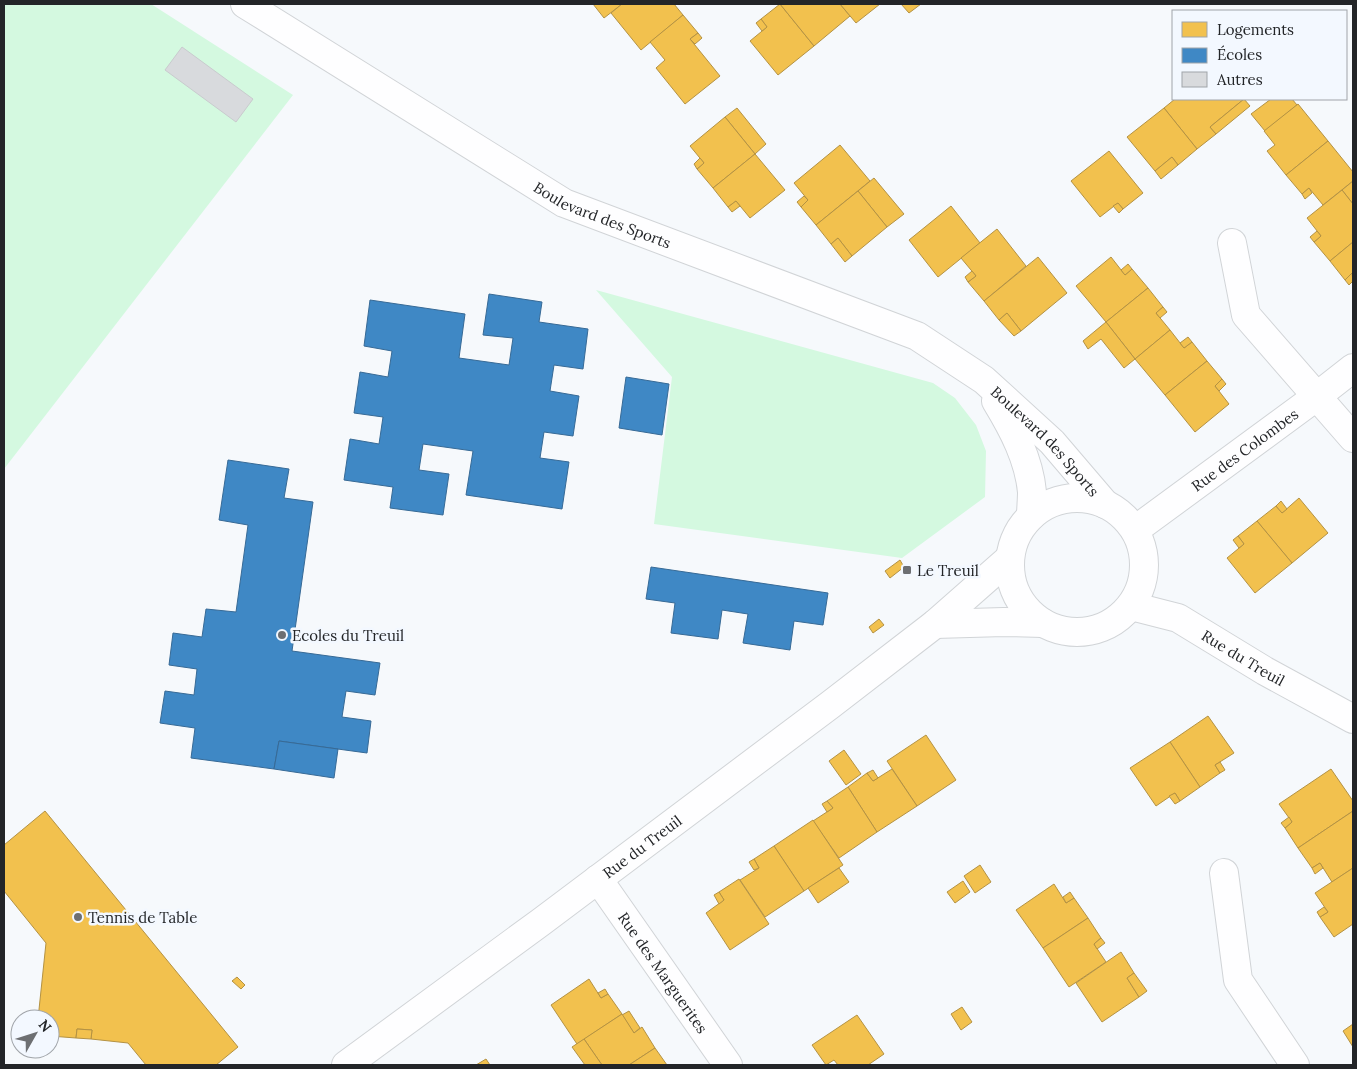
<svg xmlns="http://www.w3.org/2000/svg" width="1357" height="1069" viewBox="0 0 1357 1069" font-family="Lora,serif">
<style>
.green{fill:#d4f9e0}
.homes{fill:#f2c14e;stroke:#b49243}
.schools{fill:#3f88c5;stroke:#376a96}
.building{fill:#d8dadd;stroke:#c9cbce}
.lines{fill:none;stroke-linecap:round;stroke-linejoin:round}
.street-casing{stroke:#d1d4d7;stroke-width:30}
.street{stroke:#fefeff;stroke-width:28}
.poi-dot{fill:#6d6f72;stroke:#f3f8ff;stroke-width:2}
.labels{text-anchor:middle;dominant-baseline:central;stroke-width:5;stroke-linejoin:round;paint-order:stroke}
.street-label{font-size:15px;fill:#232528;stroke:#f3f8ff}
.poi-label{font-size:15px;fill:#232528;stroke:#f3f8ff;text-anchor:start}
</style>
<rect width="100%" height="100%" fill="#f6f9fc"/>
<!-- green -->
<g class="green">
<polygon points="4,4 151,4 293,95 4,469"/>
<polygon points="596,290 933,383 955,398 976,425 986,451 985,497 902,558 654,524 672,377"/>
</g>
<!-- homes -->
<g class="homes">
<polygon points="593,4 622,4 604,18"/>
<polygon points="622,4 674,4 683,15 641,50 611,13"/>
<polygon points="780,4 814,46 778,75 750,41 767,27 761,19"/>
<polygon points="780,4 840,4 850,16 814,46"/>
<polygon points="840,4 880,4 856,23"/>
<polygon points="901,4 921,4 909,13"/>
<polygon points="683,15 698,33 690,39 720,76 685,104 656,68 665,60 650,42"/>
<polygon points="761,19 767,27 762,31 756,23"/>
<polygon points="698,33 702,38 695,44 690,39"/>
<polygon points="1175,99 1244,99 1210,127 1216,134 1197,149 1164,108"/>
<polygon points="1244,99 1250,106 1216,134 1210,127"/>
<polygon points="1271,99 1292,99 1297,105 1265,131 1251,114"/>
<polygon points="1298,104 1328,141 1286,175 1267,151 1275,145 1264,131"/>
<polygon points="737,108 766,144 755,154 725,117"/>
<polygon points="1164,108 1197,149 1178,165 1172,157 1155,171 1127,137"/>
<polygon points="725,117 755,154 713,188 697,169 704,163 690,146"/>
<polygon points="1328,141 1353,172 1353,181 1323,205 1309,188 1302,194 1286,175"/>
<polygon points="840,145 870,181 816,225 801,207 808,200 794,183"/>
<polygon points="1109,151 1143,193 1123,209 1118,203 1100,217 1071,181"/>
<polygon points="755,154 785,190 750,218 736,201 728,207 713,188"/>
<polygon points="1172,157 1178,165 1161,179 1155,171"/>
<polygon points="700,158 704,163 697,169 694,164"/>
<polygon points="874,178 904,214 887,227 858,191"/>
<polygon points="1353,181 1353,204 1342,190"/>
<polygon points="1309,188 1312,193 1305,199 1302,194"/>
<polygon points="1342,190 1353,204 1353,242 1330,261 1314,242 1321,236 1307,218"/>
<polygon points="858,191 887,227 852,256 838,238 831,244 816,225"/>
<polygon points="804,196 808,200 801,207 797,202"/>
<polygon points="736,201 740,206 732,212 728,207"/>
<polygon points="1118,203 1123,209 1119,213 1113,206"/>
<polygon points="951,206 980,243 938,277 909,240"/>
<polygon points="997,229 1026,266 984,301 968,282 976,276 961,258"/>
<polygon points="1317,231 1321,236 1314,242 1310,237"/>
<polygon points="838,238 852,256 845,262 831,244"/>
<polygon points="1353,242 1353,275 1352,273 1345,280 1330,261"/>
<polygon points="1038,257 1067,293 1021,331 1007,313 999,320 984,301"/>
<polygon points="1111,257 1125,275 1132,269 1148,288 1106,322 1076,286"/>
<polygon points="1128,264 1132,269 1125,275 1121,270"/>
<polygon points="972,271 976,276 968,282 965,277"/>
<polygon points="1352,273 1353,281 1349,285 1345,280"/>
<polygon points="1148,288 1163,307 1156,313 1170,330 1135,359 1106,322"/>
<polygon points="1163,307 1167,312 1160,318 1156,313"/>
<polygon points="1007,313 1021,331 1014,336 999,320"/>
<polygon points="1106,322 1135,359 1124,368 1101,339 1088,349 1083,341"/>
<polygon points="1170,330 1184,348 1192,342 1207,361 1165,395 1135,359"/>
<polygon points="1188,337 1192,342 1184,348 1180,343"/>
<polygon points="1207,361 1222,379 1215,386 1229,404 1195,432 1165,395"/>
<polygon points="1222,379 1226,384 1219,391 1215,386"/>
<polygon points="1299,498 1328,533 1292,563 1257,521 1276,506 1282,513"/>
<polygon points="1281,501 1287,509 1282,513 1276,506"/>
<polygon points="1257,521 1292,563 1255,593 1227,558 1244,544 1238,536"/>
<polygon points="1238,536 1244,544 1239,548 1233,540"/>
<polygon points="900,560 904,567 890,578 885,571"/>
<polygon points="879,619 884,625 873,633 869,627"/>
<polygon points="1208,716 1234,753 1215,765 1220,773 1200,787 1170,742"/>
<polygon points="926,735 956,780 917,806 887,761"/>
<polygon points="1170,742 1200,787 1180,801 1175,793 1156,806 1130,768"/>
<polygon points="844,750 861,774 846,785 829,761"/>
<polygon points="1220,762 1225,770 1220,773 1215,765"/>
<polygon points="892,769 917,806 877,832 848,787 867,773 873,781"/>
<polygon points="1331,769 1353,801 1353,811 1298,848 1285,828 1292,822 1279,804"/>
<polygon points="873,770 878,778 873,781 867,773"/>
<polygon points="848,787 877,832 839,858 813,821 833,808 827,801"/>
<polygon points="1175,793 1180,801 1175,804 1169,796"/>
<polygon points="827,801 833,808 827,812 822,804"/>
<polygon points="45,811 238,1047 216,1065 146,1065 128,1043 91,1039 92,1030 77,1029 76,1038 50,1036 50,1019 38,1019 46,943 4,891 4,845"/>
<polygon points="1353,811 1353,868 1332,882 1320,863 1312,868 1298,848"/>
<polygon points="1289,817 1292,822 1285,828 1281,823"/>
<polygon points="813,820 843,865 804,891 774,846"/>
<polygon points="774,846 804,891 765,917 740,880 759,868 754,859"/>
<polygon points="754,859 759,868 754,870 749,862"/>
<polygon points="1320,863 1323,868 1315,874 1312,868"/>
<polygon points="980,865 991,882 975,893 964,876"/>
<polygon points="839,868 849,882 818,903 808,888"/>
<polygon points="1353,868 1353,924 1334,937 1320,917 1328,912 1315,893"/>
<polygon points="739,879 769,924 730,950 706,913 724,900 719,892"/>
<polygon points="963,881 970,892 955,903 947,892"/>
<polygon points="1054,884 1066,903 1074,898 1088,918 1043,948 1016,910"/>
<polygon points="719,892 724,900 719,904 714,895"/>
<polygon points="1070,892 1074,898 1066,903 1063,897"/>
<polygon points="1324,907 1328,912 1320,917 1317,912"/>
<polygon points="1088,918 1101,938 1094,944 1106,962 1069,987 1043,948"/>
<polygon points="1101,938 1105,943 1097,949 1094,944"/>
<polygon points="1121,952 1134,973 1127,978 1139,997 1102,1022 1076,983"/>
<polygon points="1134,973 1147,991 1139,997 1127,978"/>
<polygon points="237,977 245,985 241,989 232,981"/>
<polygon points="589,979 601,998 608,994 622,1014 577,1044 551,1005"/>
<polygon points="605,989 608,994 601,998 598,993"/>
<polygon points="962,1007 972,1022 961,1030 951,1014"/>
<polygon points="629,1011 640,1028 634,1033 622,1015"/>
<polygon points="622,1014 634,1033 642,1027 655,1048 629,1065 602,1065 584,1039"/>
<polygon points="857,1015 884,1054 868,1065 838,1065 834,1060 826,1065 812,1045"/>
<polygon points="1353,1024 1353,1047 1343,1031"/>
<polygon points="77,1029 92,1030 91,1039 76,1038"/>
<polygon points="584,1039 602,1065 585,1065 572,1047"/>
<polygon points="655,1048 667,1065 629,1065"/>
<polygon points="486,1059 490,1065 476,1065"/>
</g>
<!-- schools -->
<g class="schools">
<polygon points="489,294 542,302 539,322 588,329 583,369 554,365 550,391 579,396 573,436 544,432 540,458 569,462 562,509 466,495 473,451 423,444 419,470 449,474 443,515 390,508 393,487 344,480 350,439 379,444 383,417 354,413 360,372 388,377 392,351 364,346 370,300 465,314 459,358 509,365 513,338 483,335"/>
<polygon points="626,377 669,384 662,435 619,428"/>
<polygon points="228,460 289,469 284,498 313,502 292,651 380,663 375,695 346,691 342,717 371,721 367,753 279,741 274,769 191,758 195,728 160,723 165,691 194,695 197,669 169,665 173,633 202,637 206,609 236,612 248,525 219,520"/>
<polygon points="651,567 828,593 823,625 794,621 790,650 743,643 748,614 722,610 718,639 671,633 675,603 646,599"/>
<polygon points="279,741 338,749 334,778 274,769"/>
</g>
<!-- building -->
<polygon class="building" points="182,47 253,99 236,122 165,70"/>
<g class="lines">
<!-- street casing -->
<g class="street-casing">
<g id="street">
<path id="s1" d="M245,4L564,203L917,336L984,380L1052,442L1105,504"/>
<polyline points="1232,243 1246,315 1353,438"/>
<path d="M996,401C1013,429 1029,459 1032,492C1032,500 1031,509 1031,516"/>
<circle cx="1077" cy="565" r="67"/>
<path id="s2" d="M1135,530L1316,397L1353,368"/>
<path id="s3" d="M1131,606L1178,618L1265,671L1353,719"/>
<polyline points="935,624 1004,622 1043,623"/>
<polyline points="1224,873 1238,980 1295,1065"/>
<path id="s4" d="M598,879L728,1065"/>
<path id="s5" d="M346,1065L541,922L830,705L935,624L1010,558"/>
</g>
</g>
<!-- street -->
<use href="#street" class="street"/>
</g>
<!-- markers -->
<g class="poi-dot">
<rect x="902" y="565" width="10" height="10" rx="2.5"/>
<circle cx="282" cy="635" r="5"/>
<circle cx="78" cy="917" r="5"/>
</g>
<g class="labels">
<!-- street labels -->
<g class="street-label">
<text stroke="none"><textPath href="#s1" startOffset="416">Boulevard des Sports</textPath></text>
<text stroke="none"><textPath href="#s1" startOffset="920">Boulevard des Sports</textPath></text>
<text stroke="none"><textPath href="#s2" startOffset="136">Rue des Colombes</textPath></text>
<text stroke="none"><textPath href="#s3" startOffset="125">Rue du Treuil</textPath></text>
<text stroke="none"><textPath href="#s5" startOffset="368">Rue du Treuil</textPath></text>
<text stroke="none"><textPath href="#s4" startOffset="114">Rue des Marguerites</textPath></text>
</g>
<!-- poi labels -->
<g class="poi-label">
<text x="917" y="570">Le Treuil</text>
<text x="292" y="635">Ecoles du Treuil</text>
<text x="88" y="917">Tennis de Table</text>
</g>
</g>
<!-- border -->
<rect width="1357" height="1069" fill="none" stroke="#232528" stroke-width="10"/>
<!-- legend -->
<rect x="1172" y="10" width="175" height="90" fill="#f3f8ff" stroke="#a0a4a9"/>
<rect x="1182" y="22" width="25" height="15" fill="#f2c14e" stroke="#a0a4a9"/>
<text x="1217" y="35" font-size="15" fill="#232528">Logements</text>
<rect x="1182" y="48" width="25" height="15" fill="#3f88c5" stroke="#a0a4a9"/>
<text x="1217" y="60" font-size="15" fill="#232528">Écoles</text>
<rect x="1182" y="72" width="25" height="15" fill="#d8dadd" stroke="#a0a4a9"/>
<text x="1217" y="85" font-size="15" fill="#232528">Autres</text>
<!-- north arrow -->
<g transform="translate(35 1034) rotate(51)"><circle r="24" fill="#f3f8ff" stroke="#a0a4a9"/>
<path d="M0-4L9 19L0 12L-9 19Z" fill="#6d6f72"/>
<text y="-8" font-size="14" font-weight="bold" text-anchor="middle" fill="#232528">N</text>
</g>
</svg>
